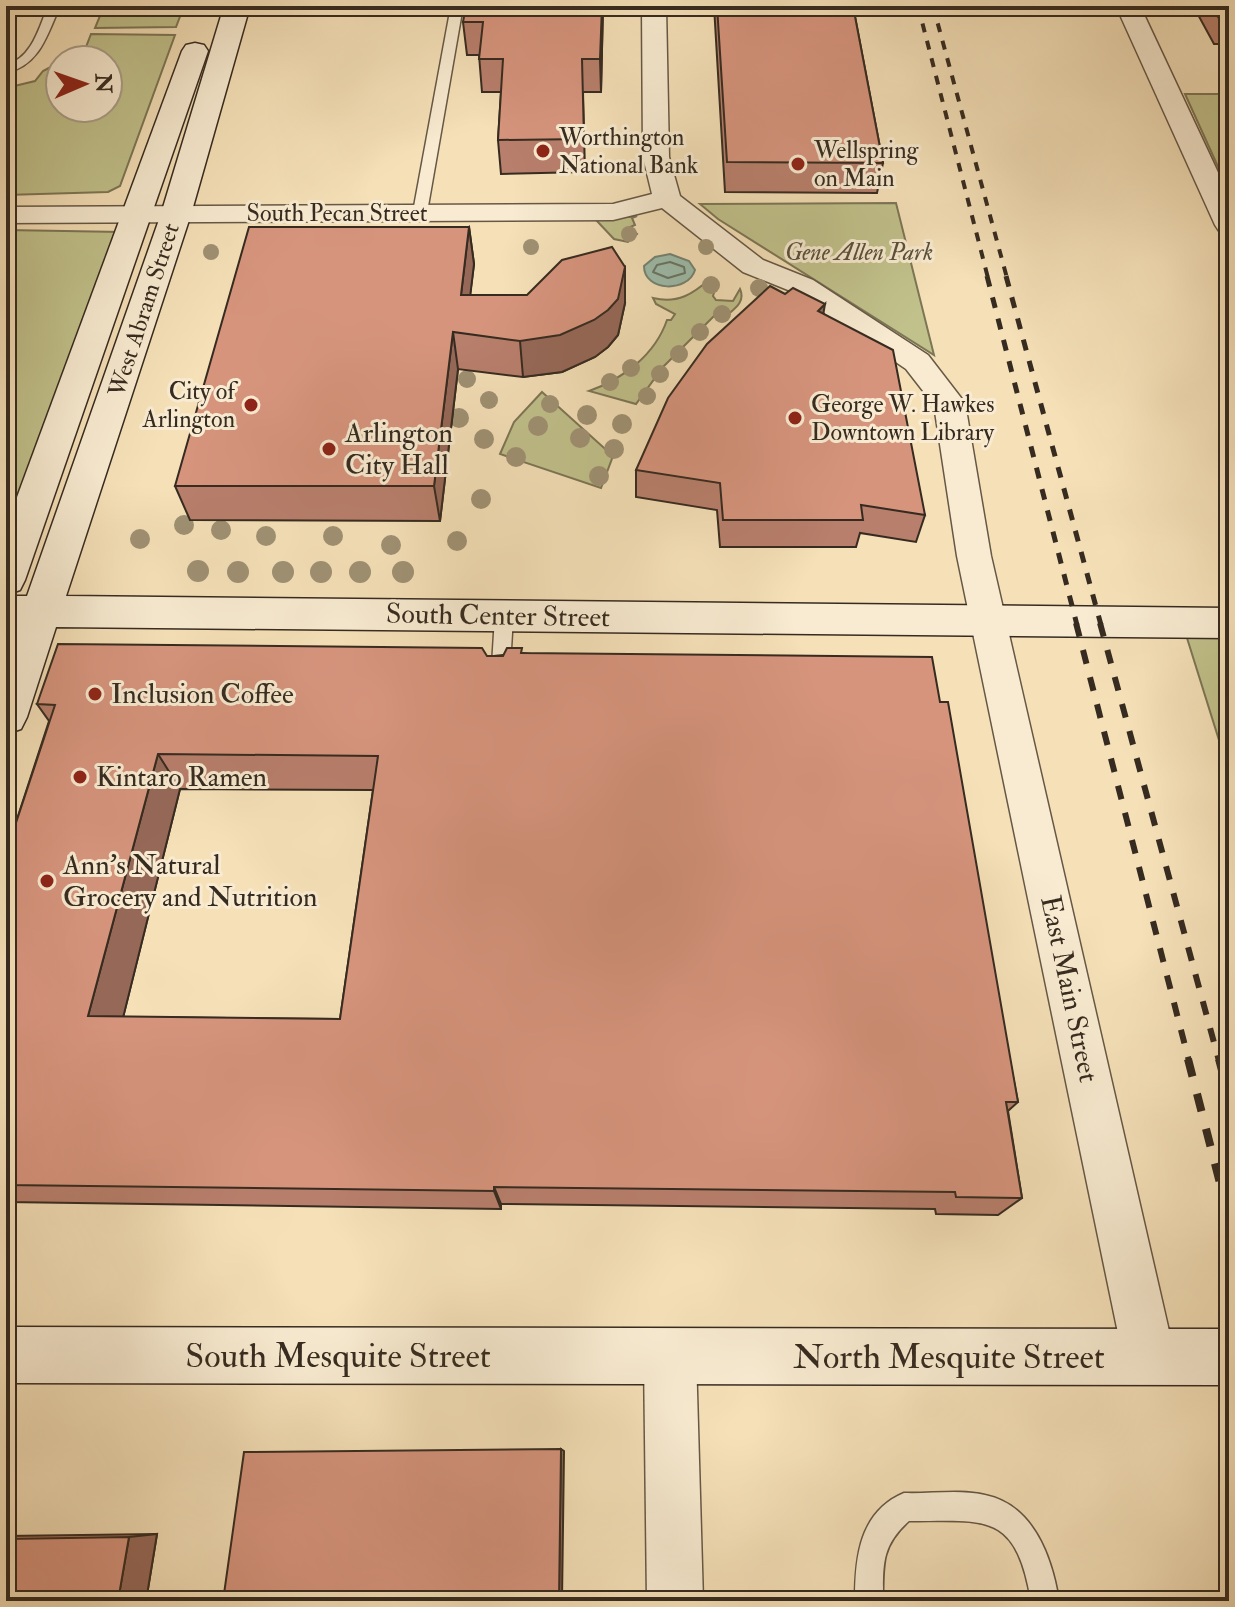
<svg xmlns="http://www.w3.org/2000/svg" width="1235" height="1607" viewBox="0 0 1235 1607" font-family="'IM FELL Double Pica',serif">
<style>
.green{fill:#c1c18b;stroke:#7c7656;stroke-width:2}
.water{fill:#9dbdab;stroke:#748373;stroke-width:2}
.lines{fill:none;stroke-linecap:round;stroke-linejoin:round}
.shore{stroke:#6a7466;stroke-width:2}
.lane-casing{stroke:#665846;stroke-width:3}
.street-casing{stroke:#665846;stroke-width:3}
.secondary-casing{stroke:#362b20;stroke-width:3}
.lane{fill:#f8ebd1;fill-rule:evenodd}
.street{fill:#f8ebd1;fill-rule:evenodd}
.secondary{fill:#f8ebd1;fill-rule:evenodd}
.rail-far3{stroke:#362b20;stroke-width:4;stroke-dasharray:9 9;stroke-linecap:butt}
.rail-far2{stroke:#362b20;stroke-width:5;stroke-dasharray:11 11;stroke-linecap:butt}
.rail-far1{stroke:#362b20;stroke-width:6;stroke-dasharray:14 14;stroke-linecap:butt}
.rail{stroke:#362b20;stroke-width:8;stroke-dasharray:18 18;stroke-linecap:butt}
.tree{fill:#9f9173}
.wall{fill:#b87f6c;stroke:#362b20;stroke-width:2;fill-rule:evenodd}
.shaded-wall{fill:#966858;stroke:#362b20;stroke-width:2}
.building{fill:#d6947d;stroke:#362b20;stroke-width:2;fill-rule:evenodd}
.poi-dot{fill:#8f2418;stroke:#f8ebd1;stroke-width:3}
.labels{text-anchor:middle;dominant-baseline:central;stroke-width:6;stroke-linejoin:round;paint-order:stroke}
.far-poi-label{font-size:24px;fill:#362b20;stroke:#f8ebd1;text-anchor:start}
.far-street-label{font-size:24px;fill:#362b20;stroke:#f8ebd1}
.far-park-label{font-size:24px;font-style:italic;fill:#59503b;stroke:#f8ebd1}
.poi-label{font-size:28px;fill:#362b20;stroke:#f8ebd1;text-anchor:start}
.street-label{font-size:28px;fill:#362b20;stroke:#f8ebd1}
.near-street-label{font-size:34px;fill:#362b20;stroke:#f8ebd1}
</style>
<rect width="100%" height="100%" fill="#f5e0b8"/>
<filter id="stains"><feTurbulence type="fractalNoise" baseFrequency=".0025" numOctaves="4"/><feColorMatrix values="0 0 0 0 .2 0 0 0 0 .09 0 0 0 0 .02 0 0 0 .5 -.17"/></filter>
<radialGradient id="worn" r=".72"><stop offset=".6" stop-color="#630" stop-opacity="0"/><stop offset="1" stop-color="#630" stop-opacity=".3"/></radialGradient>
<!-- green -->
<g class="green">
<polygon points="104,6 184,6 176,27 95,28"/>
<polygon points="91,34 175,35 120,186 108,192 6,195 6,88 35,81 43,71 60,62 60,108 108,108 108,60 81,60"/>
<polygon points="1185,94 1229,94 1229,191"/>
<polygon points="896,203 934,355 718,219 700,204"/>
<polygon points="637,216 632,218 635,225 630,227 637,234 628,242 614,239 596,220"/>
<polygon points="6,230 122,232 6,535"/>
<path d="M711,278L717,283L713,296L716,300L733,301L740,289C746,302 734,309 725,317L717,313L663,367L636,404L589,391C623,379 655,355 667,320H671L675,314L656,304L653,298C678,304 693,294 711,278Z"/>
<polygon points="542,392 613,456 601,488 500,454 514,422"/>
<polygon points="1187,638 1229,638 1229,772"/>
</g>
<!-- water -->
<path class="water" d="M670,254L689,261L695,270C688,293 644,292 644,266L655,257Z"/>
<g class="lines">
<!-- shore -->
<polygon class="shore" points="670,262 684,267 685,273 668,278 653,272 657,265"/>
<!-- lane casing -->
<g class="lane-casing">
<g id="lane">
<path d="M48,6H60C47,35 40,65 6,73V65C32,58 39,28 48,6Z"/>
<polygon points="451,6 463,6 427,212 420,216 413,212"/>
<polygon points="504,610 513,617 509,681 507,686 493,686 491,681 495,617"/>
<path d="M904,1493C931,1494 959,1489 985,1495C1034,1505 1052,1558 1059,1601H1031C1016,1511 985,1521 909,1521C881,1546 883,1565 883,1601H855C855,1558 859,1512 904,1493Z"/>
</g>
</g>
<!-- street casing -->
<g class="street-casing">
<g id="street">
<polygon points="642,6 666,6 669,157 680,196 763,260 813,280 928,355 965,403 991,556 1175,1357 1167,1375 1149,1383 1131,1375 1123,1357 957,556 934,405 906,369 793,292 743,272 662,208 613,220 6,223 6,207 613,204 652,194 643,157"/>
<polygon points="1116,6 1140,6 1229,196 1229,233 1219,231 1215,225"/>
<polygon points="670,1330 688,1338 696,1356 703,1601 647,1601 644,1356 652,1338"/>
</g>
</g>
<!-- secondary casing -->
<g class="secondary-casing">
<g id="secondary">
<polygon points="224,6 250,6 191,214 66,596 1229,608 1229,638 56,627 27,717 21,729 6,734 6,657 17,626 6,626 6,596 27,596 161,214"/>
<polygon points="195,43 204,45 208,51 25,580 20,590 6,595 6,527 182,51 186,45"/>
<polygon points="6,1327 1229,1329 1229,1385 6,1383"/>
</g>
</g>
<!-- lane -->
<use href="#lane" class="lane"/>
<!-- street -->
<use href="#street" class="street"/>
<!-- secondary -->
<use href="#secondary" class="secondary"/>
<!-- rail-far3 -->
<g class="rail-far3">
<polyline points="918,6 988,278"/>
<polyline points="933,6 1007,278"/>
</g>
<!-- rail-far2 -->
<g class="rail-far2">
<polyline points="987,276 1077,625"/>
<polyline points="1006,276 1101,625"/>
</g>
<!-- rail-far1 -->
<g class="rail-far1">
<polyline points="1076,623 1189,1061"/>
<polyline points="1100,623 1219,1061"/>
</g>
<!-- rail -->
<g class="rail">
<polyline points="1188,1059 1229,1218"/>
<polyline points="1219,1059 1229,1097"/>
</g>
</g>
<!-- trees -->
<g class="tree">
<circle cx="629" cy="234" r="8"/>
<circle cx="531" cy="247" r="8"/>
<circle cx="706" cy="247" r="8"/>
<circle cx="211" cy="252" r="8"/>
<circle cx="711" cy="285" r="9"/>
<circle cx="759" cy="288" r="9"/>
<circle cx="722" cy="314" r="9"/>
<circle cx="700" cy="332" r="9"/>
<circle cx="679" cy="354" r="9"/>
<circle cx="631" cy="368" r="9"/>
<circle cx="660" cy="374" r="9"/>
<circle cx="467" cy="379" r="9"/>
<circle cx="610" cy="382" r="9"/>
<circle cx="647" cy="396" r="9"/>
<circle cx="489" cy="400" r="9"/>
<circle cx="550" cy="404" r="9"/>
<circle cx="587" cy="415" r="10"/>
<circle cx="459" cy="418" r="10"/>
<circle cx="622" cy="424" r="10"/>
<circle cx="538" cy="426" r="10"/>
<circle cx="580" cy="438" r="10"/>
<circle cx="484" cy="439" r="10"/>
<circle cx="614" cy="449" r="10"/>
<circle cx="516" cy="457" r="10"/>
<circle cx="599" cy="476" r="10"/>
<circle cx="481" cy="499" r="10"/>
<circle cx="184" cy="525" r="10"/>
<circle cx="221" cy="530" r="10"/>
<circle cx="266" cy="536" r="10"/>
<circle cx="333" cy="536" r="10"/>
<circle cx="140" cy="539" r="10"/>
<circle cx="457" cy="541" r="10"/>
<circle cx="391" cy="545" r="10"/>
<circle cx="198" cy="571" r="11"/>
<circle cx="238" cy="572" r="11"/>
<circle cx="283" cy="572" r="11"/>
<circle cx="321" cy="572" r="11"/>
<circle cx="360" cy="572" r="11"/>
<circle cx="403" cy="572" r="11"/>
</g>
<!-- wall -->
<g class="wall">
<polygon points="603,6 601,92 583,92 585,172 501,174 498,140 501,92 482,92 479,55 467,55 463,22"/>
<polygon points="714,6 853,6 883,163 877,193 725,192"/>
<polygon points="1198,6 1229,6 1229,44 1214,44 1196,11"/>
<polygon points="469,227 474,264 470,295 625,303 618,335 608,347 595,357 562,372 523,377 458,369 440,521 190,520 175,486"/>
<polygon points="824,314 925,515 916,542 860,533 856,547 720,547 717,510 636,497 636,470"/>
<path d="M523,653L940,702L1018,1102L1008,1111L1022,1198L998,1215L936,1214L935,1209L501,1204V1209L6,1202V853L49,721L37,704ZM180,789L373,790L340,1019L123,1017Z"/>
<polygon points="157,1534 146,1601 6,1601 6,1536"/>
</g>
<!-- shaded-wall -->
<g class="shaded-wall">
<polygon points="602,6 603,6 601,92 600,59"/>
<polygon points="469,227 474,264 466,331 461,295"/>
<polygon points="625,267 625,303 618,335 608,347 595,357 562,372 523,377 520,341"/>
<polygon points="825,304 820,333 818,311"/>
<polygon points="453,332 458,369 440,521 434,486"/>
<polygon points="158,754 180,789 117,1042 88,1016"/>
<polygon points="494,1187 501,1204 501,1209 494,1191"/>
<polygon points="561,1449 564,1451 562,1601 559,1601"/>
<polygon points="157,1534 146,1601 118,1601 129,1537"/>
</g>
<!-- building -->
<g class="building">
<polygon points="466,6 602,6 600,59 582,59 584,139 498,140 503,59 479,59 483,22 463,22"/>
<polygon points="717,6 853,6 883,163 727,162"/>
<polygon points="1212,6 1229,6 1229,24 1222,24"/>
<polygon points="249,227 469,227 461,295 527,295 562,260 612,247 625,267 618,299 608,310 594,320 560,335 520,341 453,332 434,486 175,486"/>
<polygon points="770,286 785,294 793,288 825,304 818,311 893,350 925,515 861,505 863,520 723,520 720,483 636,470 668,398 707,344"/>
<path d="M58,644L482,648L487,656H503L507,648H522L521,653L932,657L940,702H948L1018,1102H1006L1022,1198L956,1197L955,1192L494,1187V1191L6,1185V853L55,705L37,704ZM158,754L378,756L340,1019L88,1016Z"/>
<polygon points="561,1449 559,1601 223,1601 244,1452"/>
<polygon points="129,1537 118,1601 6,1601 6,1539"/>
</g>
<!-- markers -->
<g class="poi-dot">
<circle cx="543" cy="151" r="8"/>
<circle cx="798" cy="164" r="8"/>
<circle cx="251" cy="405" r="8"/>
<circle cx="795" cy="418" r="8"/>
<circle cx="329" cy="449" r="8"/>
<circle cx="95" cy="694" r="8"/>
<circle cx="80" cy="777" r="8"/>
<circle cx="47" cy="881" r="8"/>
</g>
<g class="labels">
<!-- far-poi labels -->
<g class="far-poi-label">
<text x="559" y="137">Worthington<tspan x="559" dy="28">National Bank</tspan></text>
<text x="814" y="150">Wellspring<tspan x="814" dy="28">on Main</tspan></text>
<text x="235" y="391" text-anchor="end">City of<tspan x="235" dy="28">Arlington</tspan></text>
<text x="811" y="404">George W. Hawkes<tspan x="811" dy="28">Downtown Library</tspan></text>
</g>
<!-- far-street labels -->
<g class="far-street-label">
<text x="337" y="213">South Pecan Street</text>
<text transform="translate(144 310) rotate(-72)">West Abram Street</text>
</g>
<!-- far-park labels -->
<g class="far-park-label">
<text x="859" y="252">Gene Allen Park</text>
</g>
<!-- poi labels -->
<g class="poi-label">
<text x="345" y="433">Arlington<tspan x="345" dy="32">City Hall</tspan></text>
<text x="111" y="694">Inclusion Coffee</text>
<text x="96" y="777">Kintaro Ramen</text>
<text x="63" y="865">Ann's Natural<tspan x="63" dy="32">Grocery and Nutrition</tspan></text>
</g>
<!-- street labels -->
<g class="street-label">
<text transform="translate(498 616) rotate(1)">South Center Street</text>
<text transform="translate(1069 989) rotate(78)">East Main Street</text>
</g>
<!-- near-street labels -->
<g class="near-street-label">
<text x="338" y="1356">South Mesquite Street</text>
<text x="949" y="1357">North Mesquite Street</text>
</g>
</g>
<!-- margin -->
<rect width="1235" height="1607" fill="none" stroke="#f5e0b8" stroke-width="32"/>
<rect x="8" y="8" width="1219" height="1591" fill="none" stroke="#362b20" stroke-width="4"/>
<rect x="16" y="16" width="1203" height="1575" fill="none" stroke="#362b20" stroke-width="2"/>
<!-- north arrow -->
<g transform="translate(84 84) rotate(88)"><circle r="38" fill="#f8ebd1" stroke="#aa9e8a" stroke-width="2"/>
<path d="M0-6L14 30L0 20L-14 30Z" fill="#8f2418"/>
<text y="-12" font-size="22" font-weight="bold" text-anchor="middle" fill="#362b20">N</text>
</g>
<rect width="100%" height="100%" filter="url(#stains)"/>
<rect width="100%" height="100%" fill="url(#worn)"/>
</svg>
